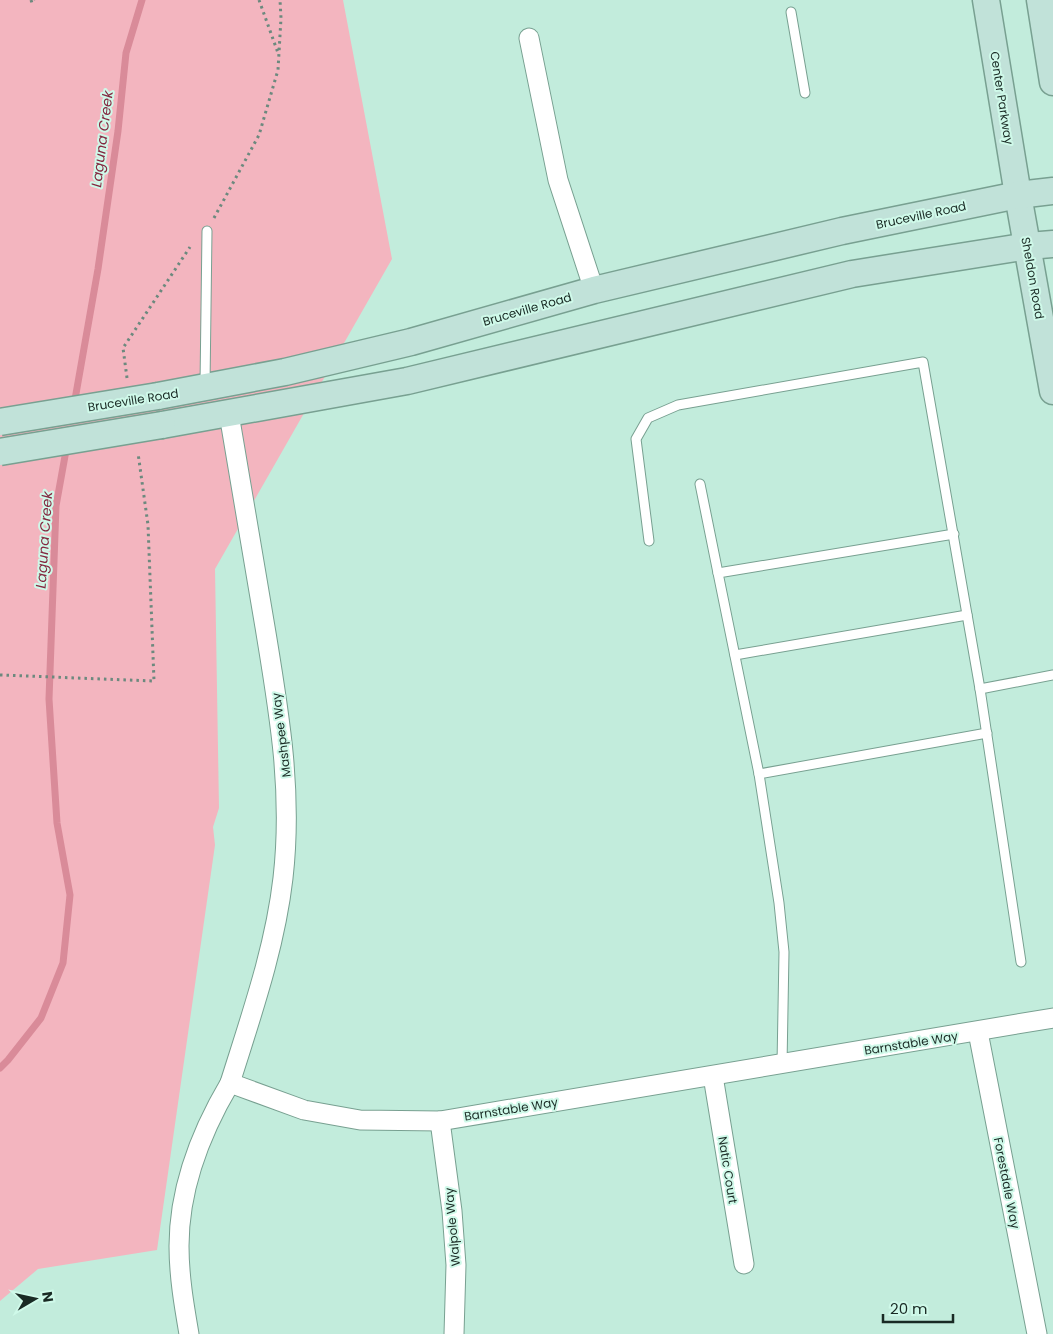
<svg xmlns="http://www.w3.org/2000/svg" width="1053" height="1334" viewBox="0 0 1053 1334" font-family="Poppins,sans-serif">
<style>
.green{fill:#f3b5bf}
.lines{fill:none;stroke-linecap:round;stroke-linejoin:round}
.stream{stroke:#d98b99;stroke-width:7}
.service-casing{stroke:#78a091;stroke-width:11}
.minor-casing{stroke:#78a091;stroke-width:21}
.secondary-casing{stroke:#78a091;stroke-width:29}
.path{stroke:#6c897e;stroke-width:3;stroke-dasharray:2.5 4;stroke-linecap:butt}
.service{stroke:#fff;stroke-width:9}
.minor{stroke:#fff;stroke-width:19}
.secondary{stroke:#c1e2d9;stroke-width:26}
.secondary-bridge-casing{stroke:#78a091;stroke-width:29;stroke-linecap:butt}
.secondary-bridge{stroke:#c1e2d9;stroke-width:26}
.labels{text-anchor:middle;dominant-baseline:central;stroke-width:4;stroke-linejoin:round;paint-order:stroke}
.street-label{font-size:12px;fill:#192a24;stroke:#cff9e9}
.water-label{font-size:14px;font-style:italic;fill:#842840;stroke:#cff9e9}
</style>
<rect width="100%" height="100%" fill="#c2ecdc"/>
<!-- green -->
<polygon class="green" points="0,0 343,0 392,259 215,569 219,808 213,827 215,845 157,1250 38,1269 0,1301"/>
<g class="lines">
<!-- stream -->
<g class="stream">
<polyline points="74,405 98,269 118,131 126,53 142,0"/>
<polyline points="0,1068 8,1060 41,1018 63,963 70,895 57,823 49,699 56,506 67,445"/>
</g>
<!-- service casing -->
<g class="service-casing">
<g id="service">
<polyline points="791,12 805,93"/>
<polyline points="205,385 207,231"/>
<polyline points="700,484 718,573"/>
<polyline points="649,541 636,439 648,418 678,405 923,362 980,689"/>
<polyline points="735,655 967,615"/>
<polyline points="759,774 718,573 954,534"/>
<polyline points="1021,962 980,689 1053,675"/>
<polyline points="782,1065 784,952 779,903 759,774 987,733"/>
</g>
</g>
<!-- minor casing -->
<g class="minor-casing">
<g id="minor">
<polyline points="529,38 558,180 594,290"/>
<path d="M229,414C241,485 253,556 265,627C279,712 293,791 283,878C275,948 251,1016 230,1083"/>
<polyline points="978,1032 1037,1334"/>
<polyline points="713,1076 744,1264"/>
<polyline points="440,1121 452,1211 456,1265 454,1334"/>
<path d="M189,1334C184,1305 179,1276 179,1246C179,1189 201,1132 230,1083L304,1110L360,1120L440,1121L1053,1018"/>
</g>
</g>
<!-- secondary casing -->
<g class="secondary-casing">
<g id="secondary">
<polyline points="986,0 1018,195 1053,391"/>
<polyline points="1040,0 1053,82"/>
<polyline points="158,396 285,372 411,342 594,290 842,231 1018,195 1053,191"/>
<polyline points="162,425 407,381 852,274 1028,246 1053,244"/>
</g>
</g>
<!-- path -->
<g class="path">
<polyline points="31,0 32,3 34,0"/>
<polyline points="259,0 278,53"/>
<polyline points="214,218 259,135 278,70 281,18 280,0"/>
<polyline points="127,378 123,348 190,247"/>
<polyline points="0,675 154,681 148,525 138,453"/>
</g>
<!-- service -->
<use href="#service" class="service"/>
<!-- minor -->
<use href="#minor" class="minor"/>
<!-- secondary -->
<use href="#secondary" class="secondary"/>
<!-- secondary-bridge casing -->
<g class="secondary-bridge-casing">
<g id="secondary-bridge">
<polyline points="0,422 158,396"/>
<polyline points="0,452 162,425"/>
</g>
</g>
<!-- secondary-bridge -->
<use href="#secondary-bridge" class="secondary-bridge"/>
</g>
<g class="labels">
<!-- street labels -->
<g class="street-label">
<text transform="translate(1002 98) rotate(81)">Center Parkway</text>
<text transform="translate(921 215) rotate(-12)">Bruceville Road</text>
<text transform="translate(1033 278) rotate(80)">Sheldon Road</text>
<text transform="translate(527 309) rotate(-16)">Bruceville Road</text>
<text transform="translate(133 400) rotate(-9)">Bruceville Road</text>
<text transform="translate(281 735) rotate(-97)">Mashpee Way</text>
<text transform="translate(911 1043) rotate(-9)">Barnstable Way</text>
<text transform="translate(511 1109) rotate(-9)">Barnstable Way</text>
<text transform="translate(728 1170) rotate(81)">Natic Court</text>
<text transform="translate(1007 1183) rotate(79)">Forestdale Way</text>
<text transform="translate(452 1227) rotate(-95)">Walpole Way</text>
</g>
<!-- water labels -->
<g class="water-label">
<text transform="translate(102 139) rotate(-83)">Laguna Creek</text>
<text transform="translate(44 540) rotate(-86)">Laguna Creek</text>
</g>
</g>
<!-- north arrow -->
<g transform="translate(35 1299) rotate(81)" stroke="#cff9e9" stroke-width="4" paint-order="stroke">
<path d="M0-4L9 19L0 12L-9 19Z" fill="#192a24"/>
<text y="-8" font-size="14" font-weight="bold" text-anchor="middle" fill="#192a24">N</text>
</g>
<!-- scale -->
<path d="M883 1314v8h70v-8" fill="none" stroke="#192a24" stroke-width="2.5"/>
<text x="890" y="1314" font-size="15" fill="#192a24" stroke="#cff9e9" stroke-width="4" paint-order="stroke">20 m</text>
</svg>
